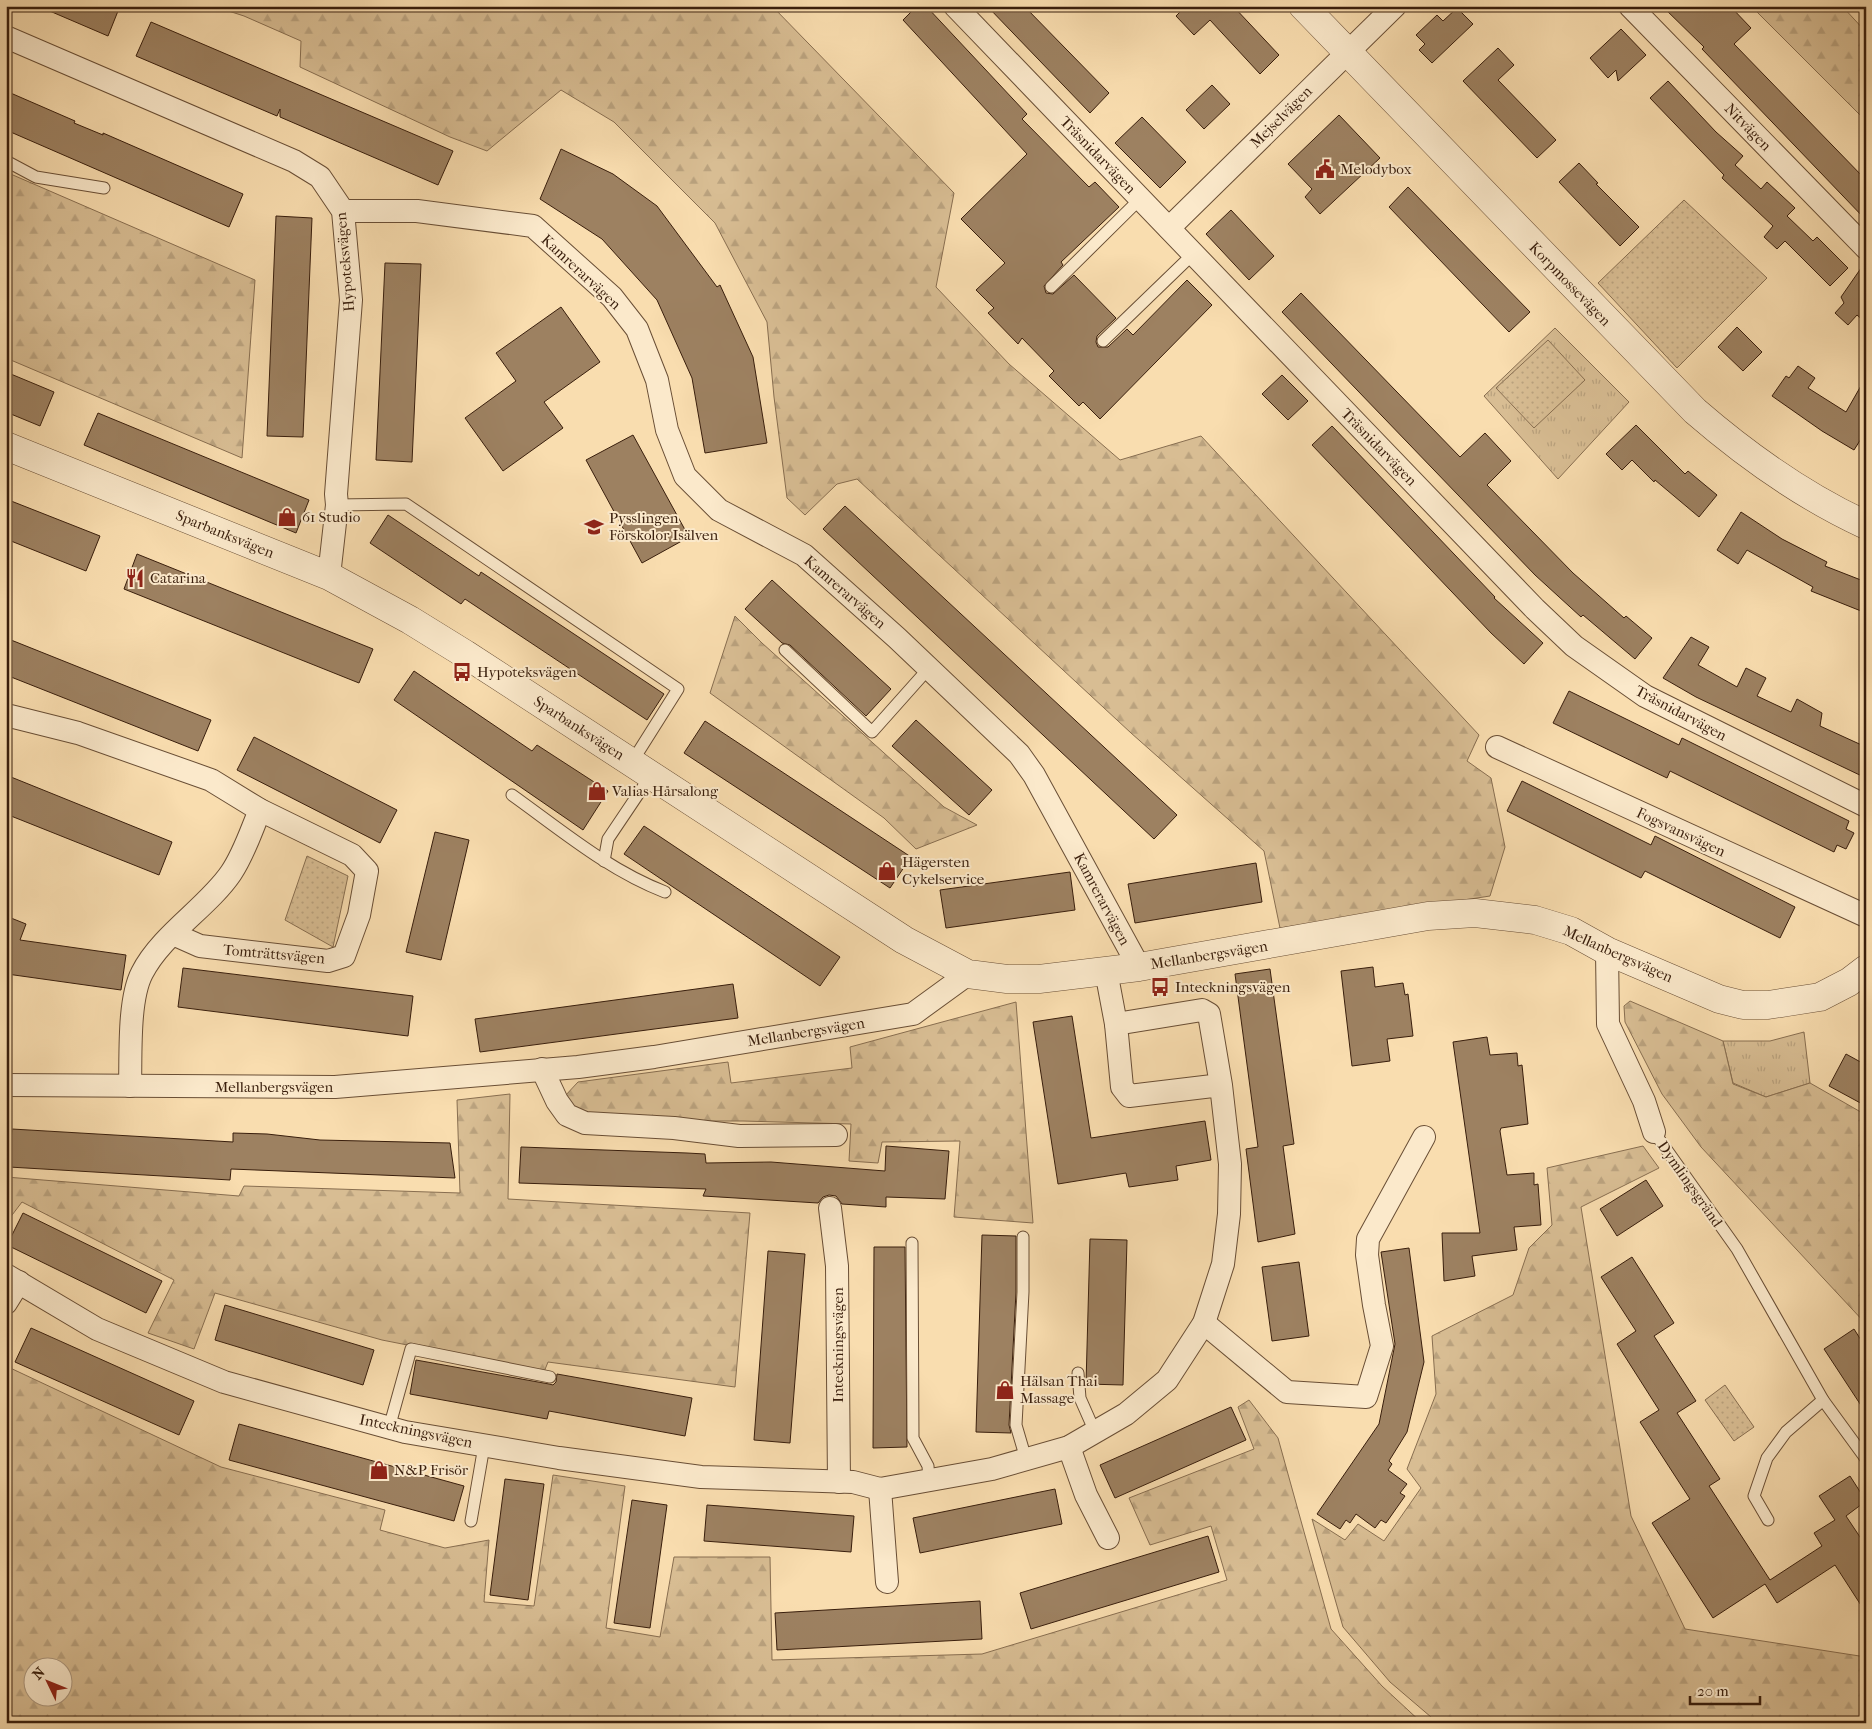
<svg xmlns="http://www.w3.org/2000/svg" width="1872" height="1729" viewBox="0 0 1872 1729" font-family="'IM FELL French Canon',serif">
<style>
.grass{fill:url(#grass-tufts);stroke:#886e50}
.forest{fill:url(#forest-firs);stroke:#886e50;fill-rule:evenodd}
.park{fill:url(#park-dots);stroke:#886e50}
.building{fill:#9d8161;stroke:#391e0c}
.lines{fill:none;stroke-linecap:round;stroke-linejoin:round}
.service-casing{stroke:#694e35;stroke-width:13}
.minor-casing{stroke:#694e35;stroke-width:24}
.tertiary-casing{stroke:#694e35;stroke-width:29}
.service{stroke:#fbe9cb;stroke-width:11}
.minor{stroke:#fbe9cb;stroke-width:22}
.tertiary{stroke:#fbe9cb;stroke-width:28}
.labels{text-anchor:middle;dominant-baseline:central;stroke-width:4;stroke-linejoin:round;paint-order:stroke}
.street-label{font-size:15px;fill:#391e0c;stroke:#fbe9cb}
.poi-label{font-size:15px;fill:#391e0c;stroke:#fbe9cb;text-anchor:start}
</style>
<defs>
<pattern id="grass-tufts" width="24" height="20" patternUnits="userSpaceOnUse" patternTransform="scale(1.25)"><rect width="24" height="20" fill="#d8bd93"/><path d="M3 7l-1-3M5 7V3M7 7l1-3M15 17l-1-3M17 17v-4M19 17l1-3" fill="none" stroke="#baa27e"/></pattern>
<pattern id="forest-firs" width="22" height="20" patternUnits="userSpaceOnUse" patternTransform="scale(1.25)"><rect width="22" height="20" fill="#d8bd93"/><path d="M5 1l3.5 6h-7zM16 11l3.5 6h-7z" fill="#baa27e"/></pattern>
<pattern id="park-dots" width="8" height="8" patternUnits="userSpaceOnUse" patternTransform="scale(1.25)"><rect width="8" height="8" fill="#d8bd93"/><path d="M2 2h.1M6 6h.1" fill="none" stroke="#baa27e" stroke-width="1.8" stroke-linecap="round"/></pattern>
</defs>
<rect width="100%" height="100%" fill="#f9ddaf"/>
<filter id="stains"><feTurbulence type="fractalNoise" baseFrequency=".004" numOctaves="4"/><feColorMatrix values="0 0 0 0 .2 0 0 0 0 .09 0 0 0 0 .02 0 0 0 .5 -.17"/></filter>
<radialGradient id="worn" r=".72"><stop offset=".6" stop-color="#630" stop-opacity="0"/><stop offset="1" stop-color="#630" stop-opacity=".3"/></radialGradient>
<!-- grass -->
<g class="grass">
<polygon points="1555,328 1629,402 1558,479 1484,396"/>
<polygon points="1804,1032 1810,1083 1766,1097 1733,1083 1723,1041 1770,1041"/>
</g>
<!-- forest -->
<g class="forest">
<polygon points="213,6 772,6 954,193 936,287 1009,364 1120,460 1201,436 1479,735 1467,761 1491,778 1505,847 1490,896 1280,928 1264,851 1131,733 857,479 837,484 805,515 787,498 774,397 767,322 715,223 614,122 561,90 487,151 450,137 300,67 301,41 244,16"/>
<polygon points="1758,6 1842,6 1866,32 1866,121 1757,12"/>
<polygon points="6,172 255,280 242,458 6,358"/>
<polygon points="735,616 762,643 944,807 977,825 916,849 884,818 710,693"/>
<polygon points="1630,1001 1723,1041 1733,1084 1766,1097 1810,1083 1866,1115 1866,1324 1701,1147 1662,1094 1625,1022 1624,1006"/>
<polygon points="1016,1002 1033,1223 954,1217 960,1141 882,1142 878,1163 849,1161 851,1124 743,1121 588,1121 564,1097 578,1082 728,1062 731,1083 852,1068 850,1047"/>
<polygon points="510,1094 508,1199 750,1213 735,1387 548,1362 544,1372 382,1340 215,1293 194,1349 148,1333 174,1280 22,1202 6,1223 6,1177 239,1196 244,1186 460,1193 457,1100"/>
<polygon points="1643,1146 1659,1168 1581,1207 1631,1516 1685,1629 1866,1657 1866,1723 1438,1723 1390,1682 1343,1627 1312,1519 1345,1540 1358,1524 1384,1541 1421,1488 1407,1469 1436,1394 1432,1336 1513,1295 1529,1248 1552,1225 1547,1168"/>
<path d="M6,1366L221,1467L385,1510L380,1530L445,1548L489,1540L484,1602L534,1606L553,1475L625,1486L606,1628L660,1637L674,1557H770L772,1660L982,1654L1227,1580L1211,1526L1150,1545L1129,1498L1254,1449L1238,1407L1249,1400L1278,1438L1331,1629L1382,1686L1422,1723H13L6,1720ZM32,1666H62V1696H32Z"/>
</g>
<!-- park -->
<g class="park">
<polygon points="1684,200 1767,278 1677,368 1598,283"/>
<polygon points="1548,340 1585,380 1534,428 1496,388"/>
<polygon points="307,856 348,876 333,947 285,920"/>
<polygon points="1725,1385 1754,1427 1734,1441 1705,1400"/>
</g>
<!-- building -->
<g class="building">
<polygon points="38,6 120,6 108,36"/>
<polygon points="917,6 926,6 1027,114 1022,119 1089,187 1095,182 1119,207 1061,262 1063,265 1044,286 1046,293 1053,294 1074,275 1116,318 1097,336 1096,342 1098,347 1108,347 1127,329 1133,335 1187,280 1212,305 1100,419 1083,402 1079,406 1049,376 1054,371 1022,338 1018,344 988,313 994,308 976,290 1005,263 961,219 1027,154 903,20"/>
<polygon points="987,6 1024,6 1109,93 1090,113"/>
<polygon points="1186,6 1233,6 1279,55 1260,74 1210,20 1194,35 1176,16"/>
<polygon points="1662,6 1730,6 1751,28 1734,44 1866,180 1866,220 1702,49 1704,47"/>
<polygon points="1457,8 1473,24 1432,63 1419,50 1425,44 1416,35 1437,15 1443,21"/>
<polygon points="151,22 453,151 438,185 280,117 280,109 277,116 136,56"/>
<polygon points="1621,29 1646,55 1618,81 1616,70 1608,78 1590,58"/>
<polygon points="1498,48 1514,65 1498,80 1556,140 1537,158 1463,81"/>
<polygon points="1668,81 1716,132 1743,156 1735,165 1761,189 1767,182 1795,208 1787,216 1813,241 1817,237 1848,268 1830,286 1785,241 1777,249 1764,237 1773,226 1722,178 1724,175 1650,98"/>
<polygon points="1212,85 1230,104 1204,129 1186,110"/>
<polygon points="6,91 75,121 74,123 103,135 103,133 243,194 229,227 6,130"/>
<polygon points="1339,115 1380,158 1320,214 1305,197 1312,189 1288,164"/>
<polygon points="1142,117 1186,162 1160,188 1115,143"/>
<polygon points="561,149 613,174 657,206 717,287 720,285 753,357 767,443 705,453 692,378 657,300 602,239 540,199"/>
<polygon points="1579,163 1598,183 1596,184 1639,227 1620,246 1559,182"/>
<polygon points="1408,187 1530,312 1509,332 1389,207"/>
<polygon points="1231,210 1274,256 1249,280 1206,234"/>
<polygon points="276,216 312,218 303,437 267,436"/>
<polygon points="1866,261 1866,323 1857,315 1848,325 1835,313 1844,303 1841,297"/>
<polygon points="385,263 421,264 412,462 376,460"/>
<polygon points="1301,293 1460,457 1485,433 1511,461 1487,485 1573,573 1624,618 1626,616 1652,638 1635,659 1583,615 1581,617 1535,575 1282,312"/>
<polygon points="561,307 600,362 544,402 563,428 503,471 465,418 516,381 496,353"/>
<polygon points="1737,327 1762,352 1743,371 1718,347"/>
<polygon points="1798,366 1815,378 1808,388 1846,412 1866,377 1866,431 1854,450 1822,431 1772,396 1786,376 1789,378"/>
<polygon points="6,372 54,392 40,426 6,412"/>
<polygon points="1282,375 1308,401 1288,420 1262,394"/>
<polygon points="98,413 309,500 296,533 84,445"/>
<polygon points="1636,425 1685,474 1688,471 1717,495 1699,517 1655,480 1654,482 1632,460 1622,470 1606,454"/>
<polygon points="1332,426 1495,597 1494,598 1543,643 1524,664 1491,633 1312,445"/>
<polygon points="633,435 689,537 642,563 586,460"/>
<polygon points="6,499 100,536 86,571 6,539"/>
<polygon points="845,506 1177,815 1154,839 823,529"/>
<polygon points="1741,512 1782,539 1827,562 1825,566 1866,582 1866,613 1811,591 1813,587 1747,550 1738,564 1717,550"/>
<polygon points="388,515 479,576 481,572 664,694 647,720 465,599 461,604 370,543"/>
<polygon points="137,554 373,649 359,683 124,589"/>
<polygon points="772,580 891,689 866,716 790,645 782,643 745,609"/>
<polygon points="1691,637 1709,647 1698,665 1737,687 1746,668 1766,678 1757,696 1791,712 1797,699 1822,713 1820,726 1866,747 1866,778 1696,697 1663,678"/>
<polygon points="6,638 211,720 198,751 6,675"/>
<polygon points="414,671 532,751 537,745 608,791 583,830 394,700"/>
<polygon points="1569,691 1679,745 1682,738 1849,821 1846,829 1854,833 1846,849 1837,845 1834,852 1670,771 1667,778 1553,723"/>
<polygon points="916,720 992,790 969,815 892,746"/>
<polygon points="705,721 911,857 890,888 684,753"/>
<polygon points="254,737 397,810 380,843 237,770"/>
<polygon points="6,775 172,842 159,875 6,814"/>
<polygon points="1522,781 1651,845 1655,836 1795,907 1780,938 1645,871 1641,878 1507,811"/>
<polygon points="644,826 840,957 820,986 624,854"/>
<polygon points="435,832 469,840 441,960 406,952"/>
<polygon points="1256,863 1262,902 1135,923 1128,884"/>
<polygon points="1070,872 1075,910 946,928 940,890"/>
<polygon points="6,916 26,924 20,940 126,955 121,990 7,974"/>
<polygon points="1373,967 1375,987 1403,983 1405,995 1408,994 1413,1036 1387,1039 1390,1061 1352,1066 1341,971"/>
<polygon points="183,968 413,996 408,1036 178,1007"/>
<polygon points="1270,969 1294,1144 1283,1146 1295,1234 1258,1242 1246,1149 1258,1147 1235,974"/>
<polygon points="733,984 738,1018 480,1052 475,1019"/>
<polygon points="1072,1016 1091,1138 1205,1121 1211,1160 1176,1166 1178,1180 1129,1187 1126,1173 1058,1184 1033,1022"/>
<polygon points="1487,1037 1490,1055 1517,1053 1518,1066 1522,1065 1528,1124 1501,1128 1500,1131 1507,1175 1534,1173 1534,1185 1538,1184 1541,1225 1514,1227 1517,1250 1472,1256 1475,1276 1444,1281 1442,1233 1480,1233 1453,1042"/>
<polygon points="1846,1054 1866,1065 1866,1106 1829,1086"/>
<polygon points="12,1129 233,1142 233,1133 267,1134 320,1140 450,1143 455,1178 231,1169 230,1180 9,1167"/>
<polygon points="886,1146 949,1151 945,1199 886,1197 886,1207 842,1204 836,1196 829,1195 823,1197 818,1203 703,1196 706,1189 519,1183 521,1147 687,1153 705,1154 706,1163 771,1162 885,1171"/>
<polygon points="1646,1180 1663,1206 1617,1236 1600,1209"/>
<polygon points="23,1213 162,1281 146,1313 7,1245"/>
<polygon points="982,1235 1016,1236 1016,1292 1009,1425 1011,1433 976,1432"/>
<polygon points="1090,1239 1127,1240 1123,1385 1086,1384"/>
<polygon points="874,1247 905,1247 907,1447 873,1448"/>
<polygon points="1409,1248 1424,1362 1407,1432 1389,1461 1392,1464 1388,1470 1407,1484 1400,1493 1405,1496 1386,1523 1381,1520 1375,1528 1356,1514 1350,1523 1346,1520 1340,1529 1317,1514 1379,1424 1395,1344 1381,1252"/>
<polygon points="768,1251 805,1254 790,1443 754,1440"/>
<polygon points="1632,1257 1674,1323 1654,1336 1696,1401 1677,1413 1720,1479 1709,1486 1770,1580 1822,1546 1814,1533 1835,1520 1819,1496 1850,1476 1866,1501 1846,1516 1866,1546 1866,1613 1835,1565 1777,1603 1765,1584 1713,1618 1652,1523 1690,1499 1640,1422 1659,1410 1617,1344 1636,1331 1601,1277"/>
<polygon points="1299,1262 1309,1336 1272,1341 1262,1267"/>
<polygon points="225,1305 374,1350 363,1385 215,1340"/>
<polygon points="31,1328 194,1401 179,1435 15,1362"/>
<polygon points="1854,1329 1866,1348 1866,1413 1824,1349"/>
<polygon points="416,1360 549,1384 553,1385 556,1382 557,1374 692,1398 685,1436 549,1411 547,1419 410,1394"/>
<polygon points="1231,1407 1246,1440 1115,1498 1100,1465"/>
<polygon points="239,1424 464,1486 454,1521 229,1460"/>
<polygon points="505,1479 544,1484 528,1600 490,1595"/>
<polygon points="1055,1489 1062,1524 920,1553 913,1518"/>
<polygon points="632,1500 667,1505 650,1628 614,1623"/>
<polygon points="707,1505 854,1516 851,1552 704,1541"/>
<polygon points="1208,1536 1219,1572 1031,1629 1020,1593"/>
<polygon points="980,1601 982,1639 777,1650 775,1613"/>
</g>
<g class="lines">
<!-- service casing -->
<g class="service-casing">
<g id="service">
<polyline points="6,161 36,177 104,188"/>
<polyline points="1051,287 1140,199"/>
<polyline points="1103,341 1193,254"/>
<polyline points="337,505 406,504 678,689 632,762"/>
<polyline points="785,650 872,732 929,668"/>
<path d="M512,795C561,830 608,870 665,892"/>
<polyline points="604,861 608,839 651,775"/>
<polyline points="1654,1132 1737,1249 1823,1400 1866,1459"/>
<polyline points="1023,1237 1023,1292 1016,1425 1026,1459"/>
<polyline points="912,1243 913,1438 928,1466 929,1480"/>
<polyline points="1078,1373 1080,1398 1095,1432"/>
<polyline points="389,1428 411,1349 550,1377"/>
<polyline points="1768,1520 1754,1496 1767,1458 1786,1432 1823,1400"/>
<polyline points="471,1521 484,1446"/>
</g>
</g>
<!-- minor casing -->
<g class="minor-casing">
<g id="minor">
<polyline points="955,6 1535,609 1574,646 1645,696 1866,806"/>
<polyline points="1630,6 1866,248"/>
<polyline points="6,37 294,161 320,177 343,211 351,300 336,494 337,505 329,576"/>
<polyline points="343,211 417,211 533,226 612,297 637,329 657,380 667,430 685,476 719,510 804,555 897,638 1019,754 1034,775 1139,967"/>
<polyline points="1169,228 1395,6"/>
<polyline points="6,715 78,733 211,780 260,810 352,855 367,871 359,915 344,956 328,961 200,946 173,934"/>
<polyline points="1497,747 1866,916"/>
<polyline points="1607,951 1608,1024 1644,1101 1654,1132"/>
<polyline points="1106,971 1116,1024"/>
<polyline points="542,1069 557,1101 567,1115 585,1123 674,1128 739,1136 836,1135"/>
<polyline points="6,1085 335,1087 578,1067 654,1057 913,1014 968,974"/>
<path d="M130,1086C131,1056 128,1000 142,973C161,935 208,907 231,873C244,854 251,831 260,810"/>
<polyline points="830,1208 837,1266 839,1482"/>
<polyline points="6,1275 97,1329 224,1382 405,1432 559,1458 701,1477 853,1482 880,1489 992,1469 1069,1447 1126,1414 1167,1380 1204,1323 1223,1264 1229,1214 1230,1164 1221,1085 1209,1014 1202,1010 1116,1024 1122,1087 1129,1096 1221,1085"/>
<polyline points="6,1303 19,1282"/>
<polyline points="1204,1323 1287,1392 1366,1397 1382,1346 1374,1305 1367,1255 1368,1239 1424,1137"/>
<polyline points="1069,1447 1086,1495 1108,1538"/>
<polyline points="880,1489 887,1582"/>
</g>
</g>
<!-- tertiary casing -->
<g class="tertiary-casing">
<g id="tertiary">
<path d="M1303,6L1695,411C1747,456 1803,496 1866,525"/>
<polyline points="6,446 329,576 410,620 465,654 904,940 968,974 1007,979 1039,979 1139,967 1428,916 1475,913 1535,920 1571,931 1607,951 1719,999 1743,1005 1768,1005 1820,997 1849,982 1866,969"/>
</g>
</g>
<!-- service -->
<use href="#service" class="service"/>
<!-- minor -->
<use href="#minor" class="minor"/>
<!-- tertiary -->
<use href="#tertiary" class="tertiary"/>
</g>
<!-- icons -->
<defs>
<g id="civic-bare" transform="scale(1.5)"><path d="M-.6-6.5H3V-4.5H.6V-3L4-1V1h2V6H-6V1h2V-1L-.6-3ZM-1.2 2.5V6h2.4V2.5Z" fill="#8f2418" stroke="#fbe9cb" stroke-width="2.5" paint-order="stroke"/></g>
<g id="shop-bare" transform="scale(1.5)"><path d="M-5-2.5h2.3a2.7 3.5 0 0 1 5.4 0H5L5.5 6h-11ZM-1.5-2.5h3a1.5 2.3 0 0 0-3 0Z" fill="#8f2418" stroke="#fbe9cb" stroke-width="2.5" paint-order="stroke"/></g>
<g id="school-bare" transform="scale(1.5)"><path d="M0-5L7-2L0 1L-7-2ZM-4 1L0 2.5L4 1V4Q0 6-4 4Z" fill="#8f2418" stroke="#fbe9cb" stroke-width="2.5" paint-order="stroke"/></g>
<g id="restaurant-bare" transform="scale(1.5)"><path d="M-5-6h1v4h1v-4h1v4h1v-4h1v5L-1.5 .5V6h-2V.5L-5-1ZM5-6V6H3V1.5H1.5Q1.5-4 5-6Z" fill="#8f2418" stroke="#fbe9cb" stroke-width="2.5" paint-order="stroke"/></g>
<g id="bus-bare" transform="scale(1.5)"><path d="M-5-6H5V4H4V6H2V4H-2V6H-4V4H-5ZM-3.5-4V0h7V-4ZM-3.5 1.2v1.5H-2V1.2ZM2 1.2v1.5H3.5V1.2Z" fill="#8f2418" stroke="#fbe9cb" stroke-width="2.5" paint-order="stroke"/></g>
</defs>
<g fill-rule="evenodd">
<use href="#civic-bare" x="1325" y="169"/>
<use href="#shop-bare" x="287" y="517"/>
<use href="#school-bare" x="594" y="527"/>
<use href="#restaurant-bare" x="135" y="578"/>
<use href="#bus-bare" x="462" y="672"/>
<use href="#shop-bare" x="597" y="791"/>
<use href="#shop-bare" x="887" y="871"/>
<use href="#bus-bare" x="1160" y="987"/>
<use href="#shop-bare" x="1005" y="1390"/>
<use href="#shop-bare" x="379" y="1470"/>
</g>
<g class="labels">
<!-- street labels -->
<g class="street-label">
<text transform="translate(1281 117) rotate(-45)">Mejselvägen</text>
<text transform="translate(1748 127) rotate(46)">Nitvägen</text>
<text transform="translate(1098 155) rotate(46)">Träsnidarvägen</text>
<text transform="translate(345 262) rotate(-95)">Hypoteksvägen</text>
<text transform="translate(581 272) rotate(43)">Kamrerarvägen</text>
<text transform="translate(1570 284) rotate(46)">Korpmossevägen</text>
<text transform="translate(1379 447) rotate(46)">Träsnidarvägen</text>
<text transform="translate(225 534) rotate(22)">Sparbanksvägen</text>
<text transform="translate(845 592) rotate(41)">Kamrerarvägen</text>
<text transform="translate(1681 713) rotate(28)">Träsnidarvägen</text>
<text transform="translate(579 728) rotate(33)">Sparbanksvägen</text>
<text transform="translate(1681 832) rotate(25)">Fogsvansvägen</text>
<text transform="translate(1102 899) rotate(62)">Kamrerarvägen</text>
<text transform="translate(274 954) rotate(5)">Tomträttsvägen</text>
<text transform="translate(1618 954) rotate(24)">Mellanbergsvägen</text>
<text transform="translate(1209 955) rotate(-9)">Mellanbergsvägen</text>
<text transform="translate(806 1032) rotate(-9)">Mellanbergsvägen</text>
<text x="274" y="1087">Mellanbergsvägen</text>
<text transform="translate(1690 1184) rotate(55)">Dymlingsgränd</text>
<text transform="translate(838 1345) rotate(-90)">Inteckningsvägen</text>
<text transform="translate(416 1431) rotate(12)">Inteckningsvägen</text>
</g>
<!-- poi labels -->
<g class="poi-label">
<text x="1340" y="169">Melodybox</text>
<text x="302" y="517">61 Studio</text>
<text x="609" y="518">Pysslingen<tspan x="609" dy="17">Förskolor Isälven</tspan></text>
<text x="150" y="578">Catarina</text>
<text x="477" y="672">Hypoteksvägen</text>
<text x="612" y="791">Valias Hårsalong</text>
<text x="902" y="862">Hägersten<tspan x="902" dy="17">Cykelservice</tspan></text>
<text x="1175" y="987">Inteckningsvägen</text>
<text x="1020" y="1381">Hälsan Thai<tspan x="1020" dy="17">Massage</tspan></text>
<text x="394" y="1470">N&amp;P Frisör</text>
</g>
</g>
<!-- margin -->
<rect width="1872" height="1729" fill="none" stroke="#f9ddaf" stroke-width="25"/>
<rect x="8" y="8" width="1857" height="1714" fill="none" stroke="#391e0c" stroke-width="2.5"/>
<rect x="12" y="12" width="1847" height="1704" fill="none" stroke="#391e0c"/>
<!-- north arrow -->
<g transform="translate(48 1682) rotate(313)"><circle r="24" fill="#fbe9cb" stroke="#ad987f"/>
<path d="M0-4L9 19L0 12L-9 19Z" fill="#8f2418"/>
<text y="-8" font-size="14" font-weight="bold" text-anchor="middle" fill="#391e0c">N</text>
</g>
<!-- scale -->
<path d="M1690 1696v8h70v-8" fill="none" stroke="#391e0c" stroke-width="2.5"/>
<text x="1697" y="1696" font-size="15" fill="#391e0c" stroke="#fbe9cb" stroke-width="4" paint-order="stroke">20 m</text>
<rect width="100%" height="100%" filter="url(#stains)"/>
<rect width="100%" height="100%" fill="url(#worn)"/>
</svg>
